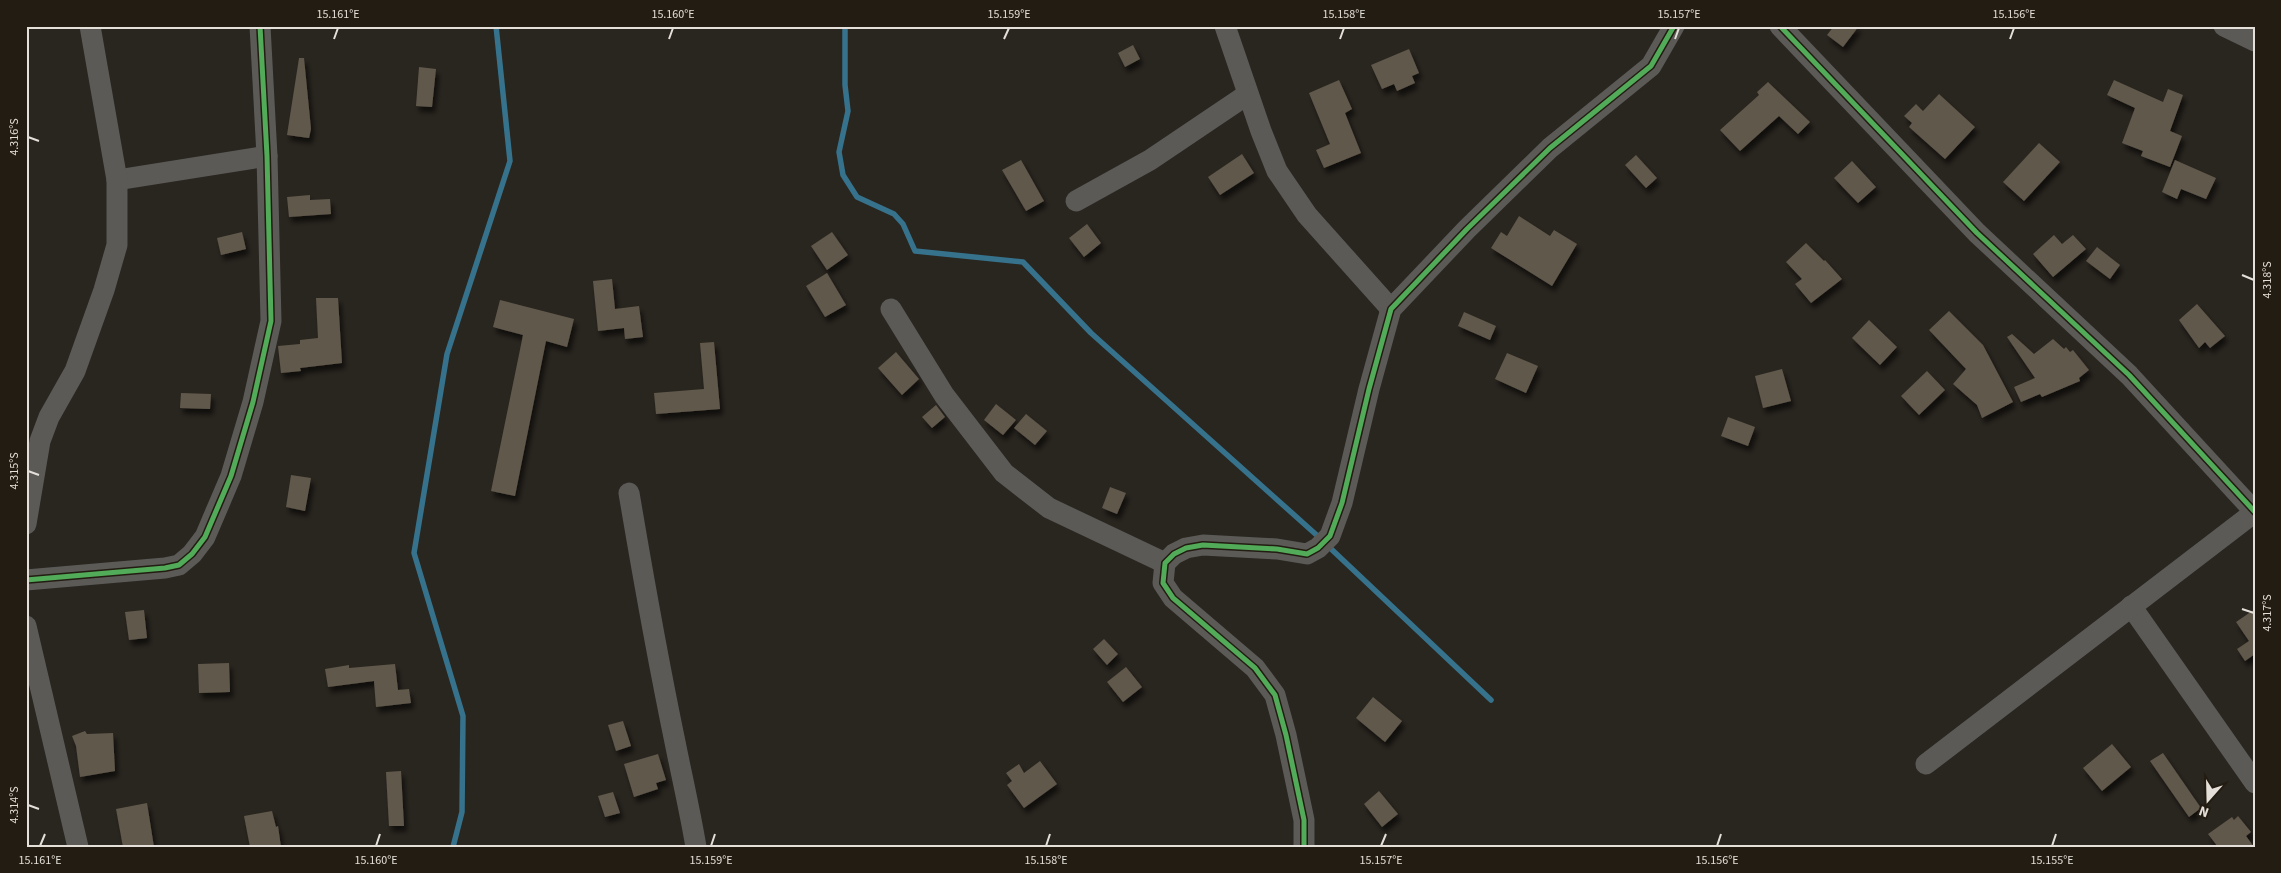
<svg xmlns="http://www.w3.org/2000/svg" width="2281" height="873" viewBox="0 0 2281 873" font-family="'Source Sans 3',sans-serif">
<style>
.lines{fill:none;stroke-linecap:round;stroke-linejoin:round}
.stream{stroke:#36728c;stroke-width:5.5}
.building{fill:#60584b;filter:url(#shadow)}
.street{stroke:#5b5a57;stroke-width:21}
.cycleway-casing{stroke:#231c12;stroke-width:8}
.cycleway{stroke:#51ab58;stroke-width:5}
.ticks{fill:none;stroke:#e4dfd8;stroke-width:2}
.neatline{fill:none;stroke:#e4dfd8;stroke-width:2}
.ticks-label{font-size:12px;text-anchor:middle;fill:#e4dfd8}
</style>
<defs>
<filter id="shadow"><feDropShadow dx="3" dy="5.5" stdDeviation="2.5" flood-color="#0009"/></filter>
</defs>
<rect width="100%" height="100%" fill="#29251f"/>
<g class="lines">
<!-- stream -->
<g class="stream">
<polyline points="845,26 845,85 848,111 839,152 843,175 857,197 894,214 903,224 915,251 1023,262 1091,333 1321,539"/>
<polyline points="1328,546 1491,700"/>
<polyline points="453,847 462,812 463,716 414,553 447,354 510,161 496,26"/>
</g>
</g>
<!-- building -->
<g class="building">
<polygon points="1834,26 1859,26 1843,47 1827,35"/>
<polygon points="1133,45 1140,59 1125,67 1118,53"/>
<polygon points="1409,49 1419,73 1412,76 1415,83 1397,91 1394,84 1382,89 1371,65"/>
<polygon points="299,58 304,58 311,129 309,138 287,135"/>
<polygon points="419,67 436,69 432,107 416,106"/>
<polygon points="1339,80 1352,109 1345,113 1361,153 1324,168 1316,150 1330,144 1309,93"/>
<polygon points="2114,80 2163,102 2168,89 2183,95 2170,131 2182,136 2170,167 2141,156 2143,151 2122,143 2135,108 2107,95"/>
<polygon points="1768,82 1810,122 1798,134 1779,116 1740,151 1720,130 1759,95 1757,92"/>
<polygon points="1939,94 1975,127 1945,159 1909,127 1912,123 1904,116 1916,104 1923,111"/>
<polygon points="2039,143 2060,162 2024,201 2003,182"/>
<polygon points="1242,154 1254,173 1220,195 1208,177"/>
<polygon points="1636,155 1657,178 1646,188 1625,165"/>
<polygon points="1021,160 1044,201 1026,211 1002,170"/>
<polygon points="2175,160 2216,178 2206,199 2181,189 2177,199 2162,192"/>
<polygon points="1852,161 1876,187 1858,203 1834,178"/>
<polygon points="310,195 310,200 330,199 331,214 289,217 287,197"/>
<polygon points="1519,216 1550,236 1554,230 1577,244 1552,286 1491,248 1501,232 1507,236"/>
<polygon points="1087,224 1101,243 1084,257 1069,238"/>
<polygon points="242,232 246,249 221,255 217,238"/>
<polygon points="832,232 848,255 827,270 811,246"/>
<polygon points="2054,235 2062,244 2073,235 2086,249 2053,277 2033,254"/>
<polygon points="1806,243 1824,261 1825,260 1842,279 1811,303 1795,284 1802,279 1786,262"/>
<polygon points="2097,247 2120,265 2110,279 2086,261"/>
<polygon points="827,273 846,305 825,317 806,286"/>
<polygon points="612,279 615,309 639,306 643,337 625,339 624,328 598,331 593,281"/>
<polygon points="316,298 338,298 342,363 300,368 301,371 281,373 278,346 300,344 300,340 318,338"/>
<polygon points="500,300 574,319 567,347 546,341 515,496 491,491 523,335 493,327"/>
<polygon points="2197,304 2225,336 2210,348 2205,342 2199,348 2179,320"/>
<polygon points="1949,311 1983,345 2013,402 1982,418 1977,405 1953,384 1966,369 1929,330"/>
<polygon points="1464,312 1496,326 1490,340 1458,326"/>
<polygon points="1869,320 1897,347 1880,365 1852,338"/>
<polygon points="2012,334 2034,354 2053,339 2064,349 2066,347 2070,352 2073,350 2089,370 2079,378 2080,381 2042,397 2040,394 2021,402 2014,387 2035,378 2007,337"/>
<polygon points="714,342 720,409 656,414 654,393 704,389 700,343"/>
<polygon points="896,352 919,379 902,395 878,368"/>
<polygon points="1507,353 1538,366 1526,393 1495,379"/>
<polygon points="1782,369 1791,401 1763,408 1755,376"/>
<polygon points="1927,371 1945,390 1919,415 1901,396"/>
<polygon points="181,393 211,394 210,409 180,408"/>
<polygon points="996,404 1016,420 1003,435 984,420"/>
<polygon points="936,405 945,417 932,428 922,417"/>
<polygon points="1026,414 1047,431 1035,445 1014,428"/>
<polygon points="1728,417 1755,427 1748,446 1721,436"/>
<polygon points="291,475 311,478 305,511 286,507"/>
<polygon points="1110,487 1126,493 1117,514 1102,508"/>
<polygon points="2255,609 2255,654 2245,661 2237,649 2249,641 2236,622"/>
<polygon points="144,610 147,638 129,640 125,612"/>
<polygon points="1104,639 1118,654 1107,665 1093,649"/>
<polygon points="229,663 230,692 199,693 198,664"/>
<polygon points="395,664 398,690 409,689 411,703 376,707 374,681 328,687 325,669 349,665 349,668"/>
<polygon points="1126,667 1142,687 1123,702 1107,682"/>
<polygon points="1373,697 1402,721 1385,742 1356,718"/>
<polygon points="623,721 631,746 616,751 608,725"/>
<polygon points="85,731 87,734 113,733 115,771 80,777 76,746 72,736"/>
<polygon points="2112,744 2131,767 2102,791 2083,768"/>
<polygon points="2163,753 2201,808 2189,817 2150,761"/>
<polygon points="658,754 666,780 656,783 658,789 634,797 624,764"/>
<polygon points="1040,761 1057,784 1024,808 1007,785 1012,781 1006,773 1019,764 1024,773"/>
<polygon points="401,771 404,826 389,826 386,772"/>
<polygon points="1379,791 1398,814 1382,827 1364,804"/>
<polygon points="613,792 620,813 605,817 598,796"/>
<polygon points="147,803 154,847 123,847 116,809"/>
<polygon points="272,811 276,827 278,826 281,847 250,847 244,816"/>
<polygon points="2238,816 2251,832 2246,836 2254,847 2218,847 2208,834 2232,817 2234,820"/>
</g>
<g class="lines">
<!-- street -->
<g class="street">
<polyline points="1225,26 1261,131 1277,171 1307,215 1391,309"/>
<polyline points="1780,26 1977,233 2129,375 2255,512"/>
<polyline points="2224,26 2255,41"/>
<polyline points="117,180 267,156"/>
<polyline points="1076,201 1150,160 1248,94"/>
<polyline points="891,309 944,395 1004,473 1049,508 1165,563"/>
<path d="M629,493C643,576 658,660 675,742C682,777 690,811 696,847"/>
<polyline points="26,524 40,441 49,417 75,371 104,290 117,245 117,180 90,26"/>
<polyline points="26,580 165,568 179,565 192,554 205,537 231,476 253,402 271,321 267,156 260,26"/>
<polyline points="2131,606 2255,783"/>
<polyline points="26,626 78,847"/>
<polyline points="1926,764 2255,512"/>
<polyline points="1304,847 1304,820 1286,735 1275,695 1255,668 1173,598 1163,583 1165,563 1174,554 1186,548 1203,545 1277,549 1307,554 1318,548 1330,536 1342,503 1369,389 1391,309 1467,229 1550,148 1651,66 1674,26"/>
</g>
<!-- cycleway casing -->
<g class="cycleway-casing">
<g id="cycleway">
<polyline points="1780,26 1977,233 2129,375 2255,512"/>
<polyline points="26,580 165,568 179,565 192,554 205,537 231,476 253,402 271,321 267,156 260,26"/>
<polyline points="1304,847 1304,820 1286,735 1275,695 1255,668 1173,598 1163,583 1165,563 1174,554 1186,548 1203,545 1277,549 1307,554 1318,548 1330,536 1342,503 1369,389 1391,309 1467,229 1550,148 1651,66 1674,26"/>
</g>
</g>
<!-- cycleway -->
<use href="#cycleway" class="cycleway"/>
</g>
<!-- ticks -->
<path class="ticks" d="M334,39L338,28M669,39L673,28M1004,39L1009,28M1340,39L1344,28M1675,39L1679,28M2010,39L2014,28M28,137L39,141M2242,275L2254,280M28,471L39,475M2242,609L2254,613M28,805L39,809M40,846L45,834M376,846L380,834M711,846L715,834M1046,846L1050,834M1381,846L1386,834M1717,846L1721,834M2052,846L2056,834"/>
<!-- border -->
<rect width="2281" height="873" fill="none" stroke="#231c12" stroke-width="55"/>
<!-- north arrow -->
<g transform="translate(2208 800) rotate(200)" stroke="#231c12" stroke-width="4" paint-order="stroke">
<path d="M0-4L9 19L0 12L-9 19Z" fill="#e4dfd8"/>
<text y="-8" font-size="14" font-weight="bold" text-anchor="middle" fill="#e4dfd8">N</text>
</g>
<rect x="28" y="28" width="2226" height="818" class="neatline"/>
<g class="ticks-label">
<text x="338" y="18">15.161°E</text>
<text x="673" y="18">15.160°E</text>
<text x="1009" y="18">15.159°E</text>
<text x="1344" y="18">15.158°E</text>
<text x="1679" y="18">15.157°E</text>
<text x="2014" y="18">15.156°E</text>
<text transform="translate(14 137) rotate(-90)" y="4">4.316°S</text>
<text transform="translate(2267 280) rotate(-90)" y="4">4.318°S</text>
<text transform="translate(14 471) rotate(-90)" y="4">4.315°S</text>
<text transform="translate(2267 613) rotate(-90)" y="4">4.317°S</text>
<text transform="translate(14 805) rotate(-90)" y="4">4.314°S</text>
<text x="40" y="864">15.161°E</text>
<text x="376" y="864">15.160°E</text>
<text x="711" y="864">15.159°E</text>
<text x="1046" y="864">15.158°E</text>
<text x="1381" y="864">15.157°E</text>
<text x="1717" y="864">15.156°E</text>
<text x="2052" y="864">15.155°E</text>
</g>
</svg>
